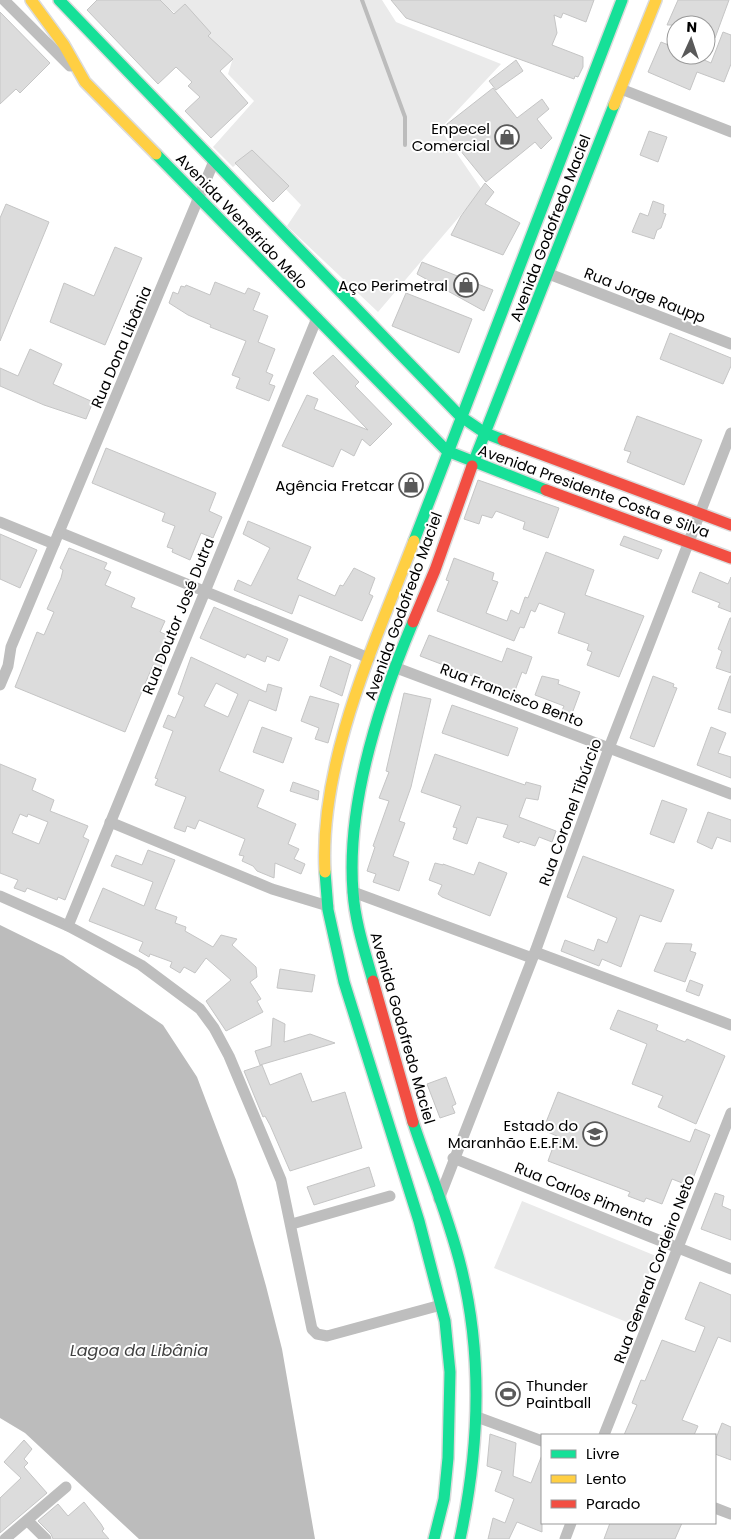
<svg xmlns="http://www.w3.org/2000/svg" width="731" height="1539" viewBox="0 0 731 1539" font-family="Poppins,sans-serif">
<style>
.green{fill:#eaeaea}
.water{fill:#bcbcbc}
.lines{fill:none;stroke-linecap:round;stroke-linejoin:round}
.stream{stroke:#bcbcbc;stroke-width:4}
.building{fill:#dcdcdc;stroke:#c5c5c5;fill-rule:evenodd}
.fast-casing{stroke:#dbdbdb;stroke-width:14}
.slow-casing{stroke:#dbdbdb;stroke-width:14}
.jam-casing{stroke:#dbdbdb;stroke-width:14}
.street{stroke:#bebebe;stroke-width:11}
.fast{stroke:#16e098;stroke-width:11}
.slow{stroke:#ffcf43;stroke-width:11}
.jam{stroke:#f24e42;stroke-width:11}
.labels{text-anchor:middle;dominant-baseline:central;stroke-width:4;stroke-linejoin:round;paint-order:stroke}
.poi-label{font-size:15px;fill:#000;stroke:#fff;text-anchor:end}
.street-label{font-size:15px;fill:#000;stroke:#fff}
.water-label{font-size:16px;font-style:italic;fill:#404040;stroke:#fff}
</style>
<rect width="100%" height="100%" fill="#fff"/>
<!-- green -->
<g class="green">
<polygon points="158,0 382,0 396,22 501,64 440,129 482,190 378,312 287,226 301,205 250,152 233,167 213,147 254,101 228,74 233,58"/>
<polygon points="522,1201 656,1256 629,1323 494,1268"/>
</g>
<!-- water -->
<polygon class="water" points="0,925 63,956 163,1025 197,1077 236,1180 266,1286 282,1349 315,1539 139,1539 25,1433 0,1418"/>
<g class="lines">
<!-- stream -->
<polyline class="stream" points="362,0 405,117 405,145"/>
</g>
<!-- building -->
<g class="building">
<polygon points="97,0 160,0 174,14 185,4 211,33 208,36 233,59 220,71 248,103 211,138 185,111 200,97 188,86 192,82 176,67 158,84 87,10"/>
<polygon points="391,0 594,0 586,22 563,13 561,18 554,15 557,33 552,45 583,57 583,67 578,77 575,76 574,79 406,18"/>
<polygon points="678,0 729,0 715,38 706,34 706,25 667,25"/>
<polygon points="0,12 50,63 20,93 16,89 0,104"/>
<polygon points="723,32 731,35 731,64 724,82 697,72 690,90 648,72 661,42 676,48 676,55 693,55 711,63"/>
<polygon points="516,60 523,71 496,90 489,81"/>
<polygon points="493,88 517,118 542,99 549,109 537,119 552,138 541,149 535,142 486,182 442,128"/>
<polygon points="649,131 667,137 658,162 640,155"/>
<polygon points="252,150 289,186 273,202 235,163"/>
<polygon points="485,183 494,192 485,204 520,223 503,255 451,235 461,216"/>
<polygon points="653,201 664,205 663,213 666,214 661,228 657,230 654,239 632,232 640,213 648,216"/>
<polygon points="6,204 49,222 0,341 0,218"/>
<polygon points="115,247 142,258 105,345 50,322 64,283 94,296"/>
<polygon points="422,262 493,290 484,311 417,274"/>
<polygon points="215,282 245,294 248,288 260,293 253,310 268,316 258,342 275,349 266,372 273,375 269,384 275,386 269,401 236,388 240,378 232,375 246,341 210,327 211,325 188,315 169,303 173,292 178,294 181,286 185,287 186,285 210,295"/>
<polygon points="406,293 472,319 459,353 392,326"/>
<polygon points="670,333 731,358 731,366 723,384 660,359"/>
<polygon points="30,349 62,364 53,384 93,402 86,419 44,405 0,386 0,368 18,376"/>
<polygon points="333,355 359,382 355,386 392,424 370,446 362,439 354,456 341,449 333,467 282,446 307,395 318,399 314,409 368,430 313,373"/>
<polygon points="637,416 702,440 684,485 627,462 631,452 624,450"/>
<polygon points="106,448 216,493 209,511 222,517 213,538 201,533 190,560 172,552 173,549 167,547 175,526 162,521 165,513 92,483"/>
<polygon points="478,480 559,508 548,538 523,529 525,522 496,511 492,518 482,515 479,524 464,519"/>
<polygon points="248,521 311,547 297,579 335,596 340,585 343,586 354,568 375,578 369,594 373,596 362,621 299,595 292,614 234,590 238,580 251,586 270,548 243,534"/>
<polygon points="0,534 37,550 20,588 0,579"/>
<polygon points="624,536 662,550 658,559 620,545"/>
<polygon points="69,548 107,563 104,569 111,572 105,585 135,598 131,607 165,621 160,632 167,635 159,655 165,658 161,668 153,665 125,732 15,687 37,632 44,635 54,612 47,609 61,578 63,570 60,568"/>
<polygon points="546,552 594,570 585,595 644,616 619,677 587,665 592,652 587,650 589,644 558,633 565,613 539,603 535,612 531,610 524,628 520,627 514,641 437,611 449,581 446,580 454,558 494,573 492,580 498,582 486,613 507,621 511,610 519,614 525,597 528,598"/>
<polygon points="700,572 728,584 731,577 731,612 718,607 720,603 692,592"/>
<polygon points="214,607 288,639 279,661 267,656 265,662 247,654 245,658 200,638"/>
<polygon points="730,618 731,618 731,673 716,668 722,651 718,649"/>
<polygon points="429,635 502,662 507,648 532,657 526,674 522,672 513,696 473,683 475,677 420,656"/>
<polygon points="330,656 351,665 342,696 320,686"/>
<path d="M191,657L266,692L268,684L282,688L276,711L249,700L219,771L264,790L257,807L296,824L288,844L299,849L294,859L305,864L301,874L275,863L274,878L257,871L253,866L242,861L244,856L239,855L245,839L199,820L195,829L187,826L185,832L174,828L186,797L155,785L158,779L155,778L173,731L163,727L168,715L175,718L184,697L178,694ZM216,683L238,694L228,717L204,706Z"/>
<polygon points="542,676 559,680 558,684 580,692 570,719 560,715 564,706 535,695"/>
<polygon points="653,676 674,684 673,687 677,688 654,747 630,738"/>
<polygon points="730,676 731,676 731,713 718,709"/>
<polygon points="404,693 431,699 411,787 399,821 405,823 393,856 409,862 399,891 373,882 376,874 367,871 375,847 373,846 389,801 379,798 389,772 386,771"/>
<polygon points="310,696 339,704 328,743 315,739 319,728 301,721"/>
<polygon points="452,705 518,728 508,756 442,733"/>
<polygon points="262,727 292,738 283,763 253,752"/>
<polygon points="711,727 726,733 718,753 731,757 731,778 697,765"/>
<polygon points="435,754 525,785 526,782 541,786 538,800 526,798 519,817 556,831 552,842 539,837 535,846 520,841 519,843 503,837 508,825 477,817 467,844 453,839 457,828 453,827 461,806 421,792"/>
<path d="M0,764L36,779L32,790L54,800L50,811L88,826L83,837L89,840L65,900L58,897L57,900L27,888L25,892L14,888L18,880L0,873ZM20,814L27,817L28,814L48,822L39,844L12,833Z"/>
<polygon points="293,782 319,791 318,800 290,791"/>
<polygon points="662,800 687,809 674,843 650,834"/>
<polygon points="708,812 731,820 731,842 717,837 712,849 697,842"/>
<polygon points="148,850 175,860 155,909 177,917 175,923 186,927 185,931 213,947 221,935 237,939 232,945 256,967 257,977 250,982 261,999 257,1001 263,1012 226,1031 206,1001 231,980 206,958 195,973 184,967 180,973 170,967 172,962 150,954 149,957 139,951 143,942 89,921 103,888 144,906 153,882 111,866 116,855 142,865"/>
<polygon points="583,856 674,890 661,922 640,915 621,967 602,959 599,966 561,951 565,940 594,951 598,939 607,943 617,918 567,897"/>
<polygon points="479,862 507,873 490,916 442,897 438,894 442,885 429,880 435,863 443,865 443,864 474,875"/>
<polygon points="666,943 692,944 690,951 696,953 685,982 654,971"/>
<polygon points="280,969 315,975 312,992 277,988"/>
<polygon points="690,980 703,985 699,996 686,991"/>
<polygon points="618,1010 658,1025 656,1030 685,1042 687,1039 725,1056 696,1124 658,1107 663,1096 632,1084 647,1044 610,1029"/>
<polygon points="273,1018 285,1024 284,1042 310,1034 335,1043 260,1065 255,1051 271,1046"/>
<polygon points="262,1065 270,1085 301,1073 312,1102 345,1092 362,1148 290,1171 270,1125 265,1116 263,1117 244,1071"/>
<polygon points="446,1077 456,1104 452,1106 455,1113 440,1118 427,1084"/>
<polygon points="558,1092 690,1142 695,1129 710,1135 690,1186 672,1179 662,1204 646,1198 644,1202 628,1196 630,1192 548,1161 557,1136 543,1130"/>
<polygon points="369,1167 375,1186 314,1205 307,1187"/>
<polygon points="715,1193 724,1196 722,1206 731,1210 731,1240 701,1229"/>
<polygon points="700,1282 731,1295 731,1342 718,1337 682,1420 698,1426 694,1435 624,1435 637,1405 632,1403 641,1380 645,1381 662,1340 695,1352 705,1327 685,1319"/>
<polygon points="722,1423 731,1427 731,1460 715,1454 715,1441"/>
<polygon points="490,1434 516,1443 513,1476 531,1483 542,1455 542,1532 517,1522 509,1539 488,1539 493,1518 505,1523 514,1499 495,1491 502,1471 487,1466"/>
<polygon points="24,1440 32,1449 24,1459 28,1463 24,1467 47,1493 0,1533 0,1498 21,1478 4,1462"/>
<polygon points="84,1502 101,1524 104,1529 102,1531 109,1539 53,1539 51,1534 38,1521 58,1504 68,1516"/>
<polygon points="610,1523 682,1523 675,1539 604,1539"/>
</g>
<g class="lines">
<!-- fast casing -->
<g class="fast-casing">
<g id="fast">
<polyline points="59,0 460,416 485,433 503,440"/>
<polyline points="156,154 447,451 546,490"/>
<polyline points="472,466 614,105"/>
<polyline points="414,541 622,0"/>
<polyline points="325,872 328,910 344,982 419,1221 445,1321 450,1372 448,1458 444,1499 434,1539"/>
<path d="M373,981C365,952 355,922 353,892C346,804 379,703 413,622"/>
<path d="M413,1122C429,1170 449,1218 461,1267C483,1356 479,1450 460,1539"/>
</g>
</g>
<!-- slow casing -->
<g class="slow-casing">
<g id="slow">
<polyline points="31,0 64,45 85,82 156,154"/>
<polyline points="614,105 656,0"/>
<path d="M325,872C319,761 375,643 414,541"/>
</g>
</g>
<!-- jam casing -->
<g class="jam-casing">
<g id="jam">
<polyline points="503,440 731,525"/>
<polyline points="546,490 731,558"/>
<polyline points="413,622 435,570 472,466"/>
<polyline points="373,981 413,1122"/>
</g>
</g>
<!-- street -->
<g class="street">
<polyline points="4,0 70,66"/>
<polyline points="621,89 731,132"/>
<polyline points="549,274 731,344"/>
<polyline points="0,522 54,544"/>
<polyline points="59,532 369,658"/>
<polyline points="394,667 731,794"/>
<polyline points="0,685 8,666 11,647 214,161"/>
<polyline points="110,822 272,889 328,906"/>
<polyline points="353,892 532,958"/>
<polyline points="0,896 68,926 141,965 200,1009 214,1028 229,1056 281,1180 312,1329 317,1334 327,1336 441,1305"/>
<polyline points="68,926 317,318"/>
<polyline points="535,952 731,1025"/>
<polyline points="453,1158 731,1269"/>
<polyline points="439,1199 535,952 609,748 731,433"/>
<polyline points="292,1224 390,1196"/>
<polyline points="477,1417 542,1441"/>
<polyline points="604,1435 731,1113"/>
<polyline points="715,1508 731,1514"/>
<polyline points="28,1521 46,1539"/>
<polyline points="5,1539 66,1487"/>
<polyline points="565,1539 571,1523"/>
</g>
<!-- fast -->
<use href="#fast" class="fast"/>
<!-- slow -->
<use href="#slow" class="slow"/>
<!-- jam -->
<use href="#jam" class="jam"/>
</g>
<!-- icons -->
<defs>
<g id="shop-ring" transform="scale(1.25)"><circle r="9.5" fill="#fff" stroke="#595959" stroke-width="1.5"/><path d="M-5-2.5h2.3a2.7 3.5 0 0 1 5.4 0H5L5.5 6h-11ZM-1.5-2.5h3a1.5 2.3 0 0 0-3 0Z" fill="#595959"/></g>
<g id="school-ring" transform="scale(1.25)"><circle r="9.5" fill="#fff" stroke="#595959" stroke-width="1.5"/><path d="M0-5L7-2L0 1L-7-2ZM-4 1L0 2.5L4 1V4Q0 6-4 4Z" fill="#595959"/></g>
<g id="stadium-ring" transform="scale(1.25)"><circle r="9.5" fill="#fff" stroke="#595959" stroke-width="1.5"/><path d="M0-5a6.5 5 0 1 0 0 10a6.5 5 0 1 0 0-10ZM-3.5-1.8h7v3.6h-7Z" fill="#595959"/></g>
</defs>
<g fill-rule="evenodd">
<use href="#shop-ring" x="507" y="137"/>
<use href="#shop-ring" x="466" y="285"/>
<use href="#shop-ring" x="411" y="485"/>
<use href="#school-ring" x="595" y="1134"/>
<use href="#stadium-ring" x="508" y="1394"/>
</g>
<g class="labels">
<!-- poi labels -->
<g class="poi-label">
<text x="490" y="128">Enpecel<tspan x="490" dy="17">Comercial</tspan></text>
<text x="448" y="285">Aço Perimetral</text>
<text x="394" y="485">Agência Fretcar</text>
<text x="578" y="1125">Estado do<tspan x="578" dy="17">Maranhão E.E.F.M.</tspan></text>
<text x="526" y="1385" text-anchor="start">Thunder<tspan x="526" dy="17">Paintball</tspan></text>
</g>
<!-- street labels -->
<g class="street-label">
<text transform="translate(242 221) rotate(46)">Avenida Wenefrido Melo</text>
<text transform="translate(550 228) rotate(-69)">Avenida Godofredo Maciel</text>
<text transform="translate(645 295) rotate(21)">Rua Jorge Raupp</text>
<text transform="translate(121 347) rotate(-67)">Rua Dona Libânia</text>
<text transform="translate(594 491) rotate(20)">Avenida Presidente Costa e Silva</text>
<text transform="translate(403 606) rotate(-70)">Avenida Godofredo Maciel</text>
<text transform="translate(178 616) rotate(-68)">Rua Doutor José Dutra</text>
<text transform="translate(512 695) rotate(21)">Rua Francisco Bento</text>
<text transform="translate(570 812) rotate(-70)">Rua Coronel Tibúrcio</text>
<text transform="translate(403 1028) rotate(74)">Avenida Godofredo Maciel</text>
<text transform="translate(584 1194) rotate(22)">Rua Carlos Pimenta</text>
<text transform="translate(654 1269) rotate(-69)">Rua General Cordeiro Neto</text>
</g>
<!-- water labels -->
<g class="water-label">
<text x="139" y="1350">Lagoa da Libânia</text>
</g>
</g>
<!-- legend -->
<rect x="541" y="1434" width="175" height="90" fill="#ffffff" stroke="#999999"/>
<rect x="551" y="1450" width="25" height="8" fill="#16e098" stroke="#999999"/>
<text x="586" y="1459" font-size="15" fill="#000000">Livre</text>
<rect x="551" y="1475" width="25" height="8" fill="#ffcf43" stroke="#999999"/>
<text x="586" y="1484" font-size="15" fill="#000000">Lento</text>
<rect x="551" y="1500" width="25" height="8" fill="#f24e42" stroke="#999999"/>
<text x="586" y="1509" font-size="15" fill="#000000">Parado</text>
<!-- north arrow -->
<g transform="translate(691 40) rotate(3)"><circle r="24" fill="#ffffff" stroke="#999999"/>
<path d="M0-4L9 19L0 12L-9 19Z" fill="#595959"/>
<text y="-8" font-size="14" font-weight="bold" text-anchor="middle" fill="#000000">N</text>
</g>
</svg>
